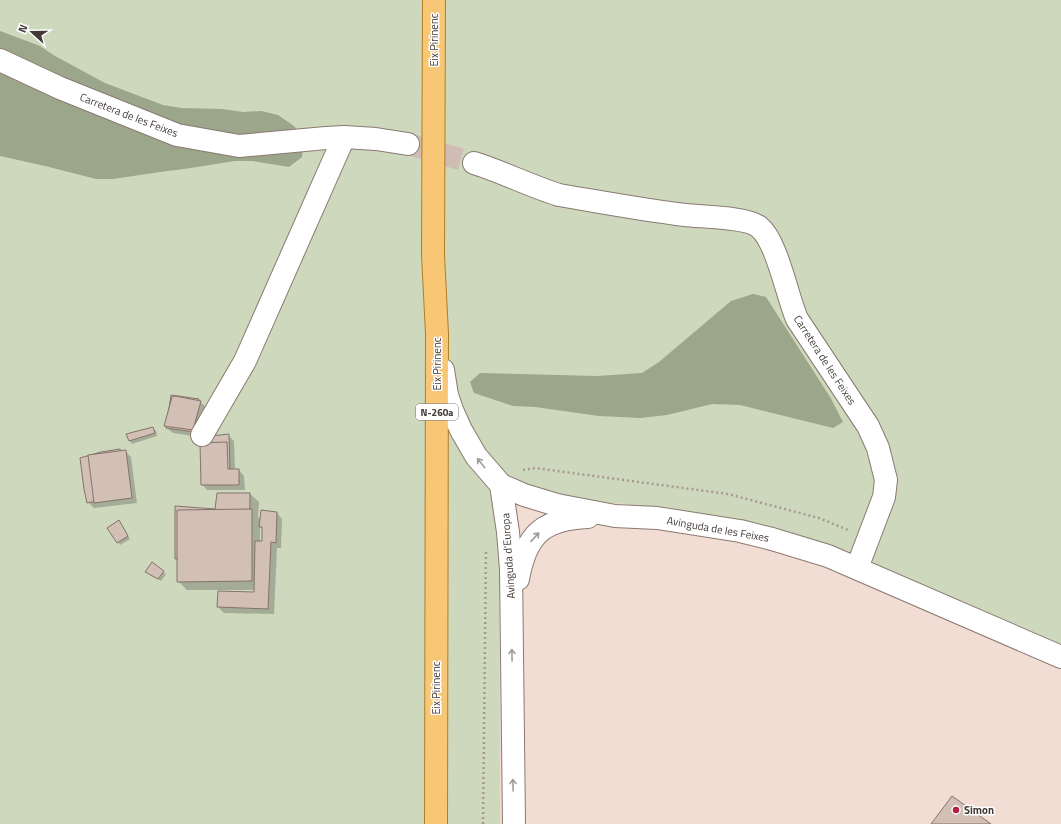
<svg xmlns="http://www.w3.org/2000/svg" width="1061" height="824" viewBox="0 0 1061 824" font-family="'Titillium Web',sans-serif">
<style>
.green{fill:#cdd8bd}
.forest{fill:#9ba68a}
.shadow{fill:#0003;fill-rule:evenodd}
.building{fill:#d2bfb6;stroke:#84736a}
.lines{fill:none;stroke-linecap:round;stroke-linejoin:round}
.minor-tunnel{stroke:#cebcb5;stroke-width:22;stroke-dasharray:22 11;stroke-linecap:butt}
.minor-casing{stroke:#8b7971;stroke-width:24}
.major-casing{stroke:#b47d24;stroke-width:24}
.path{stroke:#a89992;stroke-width:2.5;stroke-dasharray:2 3;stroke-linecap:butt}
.minor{stroke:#fff;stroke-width:22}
.major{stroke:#f7c775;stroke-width:22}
.oneway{stroke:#a09c9b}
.poi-dot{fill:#b32045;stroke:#fff;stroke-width:1.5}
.labels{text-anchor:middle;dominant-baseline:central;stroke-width:3;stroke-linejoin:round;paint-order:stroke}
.shield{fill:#fff;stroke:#7b7573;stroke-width:1}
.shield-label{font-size:10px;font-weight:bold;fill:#423a37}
.street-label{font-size:11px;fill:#423a37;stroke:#fff}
.poi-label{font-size:11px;font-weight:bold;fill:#423a37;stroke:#fff;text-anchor:start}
</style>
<rect width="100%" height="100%" fill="#f1ddd4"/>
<!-- green -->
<polygon class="green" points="0,0 1061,0 1061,644 877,565 872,561 871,556 852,554 789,534 739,519 625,504 589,501 499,485 500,824 0,824"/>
<!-- forest -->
<g class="forest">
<polygon points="0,31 40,46 55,56 105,83 163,105 181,108 222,109 243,112 261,111 278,115 294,126 304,138 302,157 289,167 253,161 235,161 184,169 167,171 113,179 96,179 45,166 0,156"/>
<polygon points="753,294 766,297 830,397 843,422 833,428 740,405 712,404 667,415 640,418 599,416 535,407 513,406 474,393 470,382 480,373 597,376 642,373 659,362 731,301"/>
</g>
<!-- shadow -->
<g class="shadow">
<polygon points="198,400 207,408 200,437 173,433 167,428"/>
<polygon points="153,428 156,431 157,436 132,444 130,441 127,435"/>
<polygon points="228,435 234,441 235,470 239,470 244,476 245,490 207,490 202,484"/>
<polygon points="120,450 122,452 125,451 131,457 137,503 94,508 88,502"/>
<path d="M250,494L259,502L258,517L261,520L277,513L282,519L281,548H277L274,614L224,613L218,607L255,593V590H187L178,581V561L176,559L216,510ZM260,526L263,529V542H260Z"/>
<polygon points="121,524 130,539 120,545 108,528"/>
<polygon points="163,572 166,574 161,581 149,574"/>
</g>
<!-- building -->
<g class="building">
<polygon points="171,395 199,399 194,432 166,428"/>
<polygon points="175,396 201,401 193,430 164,426 172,397"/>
<polygon points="153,427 155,433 129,441 126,434"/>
<polygon points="229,434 230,471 235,470 236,480 204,483 202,437"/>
<polygon points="227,442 228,469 239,469 239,485 201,485 200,443"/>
<polygon points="120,449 128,494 87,503 84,489 80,458 101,452"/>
<polygon points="126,450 132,498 94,503 88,455"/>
<polygon points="217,493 250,493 249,574 203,573 203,560 175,559 175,506 215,509"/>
<polygon points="252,509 252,581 177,582 177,510"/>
<polygon points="261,510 277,512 276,543 271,542 268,609 217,607 218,591 254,592 255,541 262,541 262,527 259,527"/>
<polygon points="119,520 128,536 117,543 107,528"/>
<polygon points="152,562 164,571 158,579 145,572"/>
<polygon points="952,796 991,824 931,824"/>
</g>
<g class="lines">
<!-- minor-tunnel -->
<polyline class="minor-tunnel" points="408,144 474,163"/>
<!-- minor casing -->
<g class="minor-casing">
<g id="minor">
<polyline points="0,60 60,88 177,135 239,146 326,138 344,137 376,139 408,144"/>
<path d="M474,163C503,172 530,186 559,195C601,202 643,210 685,215C701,217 748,217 759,227C777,241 787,296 797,319L868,426L878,448L886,480L884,497L857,568"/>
<polyline points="443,370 447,395 452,410 461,430 476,456 501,485 508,532 511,569 514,824"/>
<polyline points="202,435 245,361 344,137"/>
<polyline points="501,485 524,495 557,505 615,516 657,518 740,531 772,539 828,556 1061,657"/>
<path d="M518,579C526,535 542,519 588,517"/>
</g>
</g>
<!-- major casing -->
<g class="major-casing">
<polyline id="major" points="434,0 433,255 437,334 436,824"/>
</g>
<!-- path -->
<g class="path">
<polyline points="523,470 535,468 728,494 819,518 848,530"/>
<polyline points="483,824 486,549"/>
</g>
<!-- minor -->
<use href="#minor" class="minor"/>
<!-- major -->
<use href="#major" class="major"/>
</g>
<!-- one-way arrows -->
<defs><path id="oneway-shaft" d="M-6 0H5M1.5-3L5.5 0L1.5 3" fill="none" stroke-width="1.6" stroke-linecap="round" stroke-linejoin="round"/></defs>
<g class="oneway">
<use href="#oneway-shaft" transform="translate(481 463) rotate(-129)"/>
<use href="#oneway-shaft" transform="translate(535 537) rotate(-47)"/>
<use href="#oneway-shaft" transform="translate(512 655) rotate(-91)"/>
<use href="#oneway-shaft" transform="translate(513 785) rotate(-91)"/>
</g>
<!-- markers -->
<circle class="poi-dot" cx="956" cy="810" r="4"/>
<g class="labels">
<!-- shield labels -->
<rect class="shield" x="416" y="404" width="42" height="16" rx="3"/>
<g class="shield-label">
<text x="437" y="412">N-260a</text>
</g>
<!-- street labels -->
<g class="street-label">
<text transform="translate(434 40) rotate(-90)">Eix Pirinenc</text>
<text transform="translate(129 115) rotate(21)">Carretera de les Feixes</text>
<text transform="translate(825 360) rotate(57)">Carretera de les Feixes</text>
<text transform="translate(437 364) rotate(-90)">Eix Pirinenc</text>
<text transform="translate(718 529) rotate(10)">Avinguda de les Feixes</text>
<text transform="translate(508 556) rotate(-94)">Avinguda d'Europa</text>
<text transform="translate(436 688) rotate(-90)">Eix Pirinenc</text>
</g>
<!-- poi labels -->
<g class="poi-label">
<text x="964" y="810">Simon</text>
</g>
</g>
<!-- north arrow -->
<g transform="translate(32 32) rotate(291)" stroke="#ffffff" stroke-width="3" paint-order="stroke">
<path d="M0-3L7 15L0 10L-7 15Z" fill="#423a37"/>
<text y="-6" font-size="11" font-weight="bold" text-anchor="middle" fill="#423a37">N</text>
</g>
</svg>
